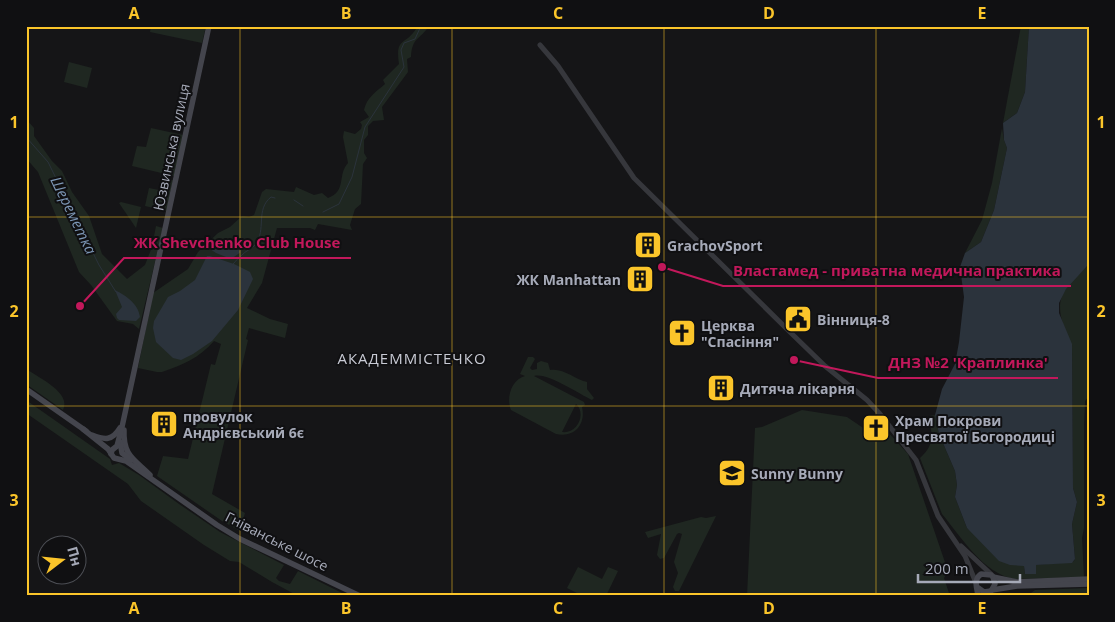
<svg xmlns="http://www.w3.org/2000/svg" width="1115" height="622" viewBox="0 0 1115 622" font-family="'Open Sans',sans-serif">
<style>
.green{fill:#1f2721;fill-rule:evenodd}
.water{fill:#2b333c}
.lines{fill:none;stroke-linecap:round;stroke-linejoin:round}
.stream{stroke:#2b333c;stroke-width:1}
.tertiary{stroke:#36373c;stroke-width:5}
.secondary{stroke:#44454d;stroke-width:5.5}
.grid{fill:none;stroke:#fbc52a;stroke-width:1;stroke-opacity:0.55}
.labels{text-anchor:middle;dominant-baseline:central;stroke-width:4;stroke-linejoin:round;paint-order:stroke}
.street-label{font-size:14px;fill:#a6aab8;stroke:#101012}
.poi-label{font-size:14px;font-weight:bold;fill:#a6aab8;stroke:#101012;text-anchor:start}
.water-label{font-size:15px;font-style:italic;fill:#7c96b5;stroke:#101012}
.neighbourhood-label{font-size:15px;letter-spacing:1px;fill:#c8cad4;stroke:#101012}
.leader{fill:none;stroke:#c2185b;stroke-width:2}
.callout-dot{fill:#c2185b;stroke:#101012;stroke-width:2}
.callout-label{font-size:15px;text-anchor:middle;font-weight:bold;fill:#c2185b;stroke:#101012;stroke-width:4;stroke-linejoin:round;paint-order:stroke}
.neatline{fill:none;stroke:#fbc52a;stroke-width:2}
.grid-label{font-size:16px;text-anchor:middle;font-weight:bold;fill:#fbc52a}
</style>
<rect width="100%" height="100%" fill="#151517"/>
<!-- green -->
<g class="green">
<polygon points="151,26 206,26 202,43 150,32"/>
<path d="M415,26H429C420,40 412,37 411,57L407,59L408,72L382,107L384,120L373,121L368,126V135L364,140V153L367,158L363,164L361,204L355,209L350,225L352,230L318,224L315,230L310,228H277L262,283L247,308L270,319L288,324L285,338L249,328L246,339L248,340L212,494L245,513L240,531L222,521L157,476L163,456L188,459L211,364L215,365L221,344L214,341C199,358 183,365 162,372H157L138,368L153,293L188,269L198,252L218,233L230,227L242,216L249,217L254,215L262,192L266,189L294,192L296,187L314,195L322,193L328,198C347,191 337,175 348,163L343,137L344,131L355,134L361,129L362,125L360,122L369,117L364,110C367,97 376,92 385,84L383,80L399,64C395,37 405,46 416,29Z"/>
<polygon points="1021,26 1029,26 1025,92 1017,113 1003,123"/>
<polygon points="69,62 92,68 87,88 64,82"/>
<polygon points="26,119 34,128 34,136 52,161 62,171 72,192 89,216 102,254 127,279 145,265 152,247 156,226 163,228 139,329 133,324 117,321 91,285 79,272 38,172 26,158 26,153 29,155 26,147"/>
<polygon points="151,128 183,135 174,176 132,166 137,146 146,147"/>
<polygon points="1002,128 1004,140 1007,148 994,210 981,242 965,253 982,220 992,183"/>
<polygon points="167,179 173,180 167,211 145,206 149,188 164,191"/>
<polygon points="121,202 141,207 136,228 119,203"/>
<path d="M1089,264V396L1085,401L1084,425V528L1082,538L1084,577L1014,579C983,573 962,538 942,514L920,458C935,445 932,435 929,416L935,415L939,434L955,471L957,485L955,497L967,528L1024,566L1025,574L1035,565L1073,562L1075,559L1072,524L1077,502L1073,488L1072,349C1070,340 1066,333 1063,324C1053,294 1070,284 1089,264Z"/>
<path d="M528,357H533L535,359L530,368L532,370L537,369V363L541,361L548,363L550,370C564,368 574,379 587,382V389L594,398L592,400C579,394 547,372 534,376L584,402L585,405L582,407C586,424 575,438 556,434L511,410C506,398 511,380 525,376L520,374ZM576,404C587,414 577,434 562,432Z"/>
<path d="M26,369C38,377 72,393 63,410L26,384Z"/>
<polygon points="26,400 110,459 112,465 119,463 139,475 179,504 220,532 284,565 276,578 279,581 290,584 298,571 348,596 298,596 272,582 239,562 230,561 204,545 141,501 128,484 26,413"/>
<polygon points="802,410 847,417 878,438 886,430 908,454 948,571 944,578 949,593 954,593 957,596 747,596 755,428 762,427"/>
<polygon points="716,516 679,591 675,591 673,587 678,573 674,562 682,534 679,533 677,534 664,558 660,559 657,555 661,534 648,538 645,532 701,517 706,518"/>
<polygon points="578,567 602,579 608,567 618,571 606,596 583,596 567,588"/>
<polygon points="1089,588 1089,596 1018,595 1031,593 1035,590"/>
</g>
<!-- water -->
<g class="water">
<polygon points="1029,26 1089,26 1089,264 1066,289 1059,303 1059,313 1072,344 1073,488 1077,502 1072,524 1075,559 1072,563 1036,565 1036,574 1025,574 1024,566 1010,565 999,561 967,528 955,497 957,485 955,471 939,434 935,415 942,389 955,364 959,342 964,297 960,267 965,253 981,242 994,210 1007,148 1004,140 1003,123 1017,113 1025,92"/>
<polygon points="222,244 235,247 241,252 231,259 216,253 210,249"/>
<polygon points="207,256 210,256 234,264 250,272 253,279 238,310 212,341 193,354 181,360 173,358 156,342 153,328 154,321 168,297 180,291 195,280"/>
<path d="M115,290C126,296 138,303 140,317L136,321L119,320L117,318L116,314L122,307Z"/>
</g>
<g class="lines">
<!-- stream -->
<g class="stream">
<polyline points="26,137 48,162 99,265 116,292"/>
<polyline points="294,200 303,206"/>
<polyline points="323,212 339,204 352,177 365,127 404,67 401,50 404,43 415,39 421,26"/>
<path d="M233,264C236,261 239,257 242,255C245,251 252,249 255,245C267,229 255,210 271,197L275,198"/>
<polyline points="1032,596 1089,594"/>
</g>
<!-- tertiary -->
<g class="tertiary">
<polyline points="540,45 558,66 634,178 791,333 825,366 867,400 880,414 916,460 938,516 965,556 976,583"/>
<polyline points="961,546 993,576"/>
</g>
<!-- secondary -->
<g class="secondary">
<polyline points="26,389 86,431"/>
<polyline points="83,429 108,449 114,458 126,461 217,525 240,539 360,596"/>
<path d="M124,430C123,456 134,459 150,475"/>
<path d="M92,435C105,440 112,441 120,428"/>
<polyline points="120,442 122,453 131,460"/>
<polyline points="111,454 112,450 117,446 122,427 209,26"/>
<polyline points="993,577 1017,582 1089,579"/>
<polyline points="977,587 984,592 991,591 995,584 993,577"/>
<polyline points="992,590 1017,586 1089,584"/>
<path d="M978,596C977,587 973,580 981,574L991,575"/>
</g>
</g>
<!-- grid -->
<path class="grid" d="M240,26V596M452,26V596M664,26V596M876,26V596M26,217H1089M26,406H1089"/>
<!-- icons -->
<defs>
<g id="building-square" transform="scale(1.4375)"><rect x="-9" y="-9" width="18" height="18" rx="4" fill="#fbc52a" stroke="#101012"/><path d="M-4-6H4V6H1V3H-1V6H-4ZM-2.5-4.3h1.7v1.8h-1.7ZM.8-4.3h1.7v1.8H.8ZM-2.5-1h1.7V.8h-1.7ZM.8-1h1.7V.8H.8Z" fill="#111"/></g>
<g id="civic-square" transform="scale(1.4375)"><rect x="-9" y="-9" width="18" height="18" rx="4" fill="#fbc52a" stroke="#101012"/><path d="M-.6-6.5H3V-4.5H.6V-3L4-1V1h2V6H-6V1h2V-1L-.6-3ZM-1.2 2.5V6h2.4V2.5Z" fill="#111"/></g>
<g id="church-square" transform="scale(1.4375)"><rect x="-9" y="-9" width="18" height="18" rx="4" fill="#fbc52a" stroke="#101012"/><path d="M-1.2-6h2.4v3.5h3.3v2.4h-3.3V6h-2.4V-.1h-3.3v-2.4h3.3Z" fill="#111"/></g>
<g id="school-square" transform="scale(1.4375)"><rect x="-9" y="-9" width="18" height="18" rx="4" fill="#fbc52a" stroke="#101012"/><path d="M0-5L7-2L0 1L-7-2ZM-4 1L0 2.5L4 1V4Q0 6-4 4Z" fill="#111"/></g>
</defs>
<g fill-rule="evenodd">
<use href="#building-square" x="648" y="245"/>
<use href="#building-square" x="640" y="279"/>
<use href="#civic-square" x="798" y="319"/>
<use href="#church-square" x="682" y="333"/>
<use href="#building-square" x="721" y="388"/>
<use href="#building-square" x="164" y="424"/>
<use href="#church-square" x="876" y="428"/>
<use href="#school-square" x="732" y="473"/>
</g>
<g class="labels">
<!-- street labels -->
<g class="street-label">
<text transform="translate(171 147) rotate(-78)">Юзвинська вулиця</text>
<text transform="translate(277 541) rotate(27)">Гніванське шосе</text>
</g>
<!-- poi labels -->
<g class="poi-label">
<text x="667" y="245">GrachovSport</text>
<text x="621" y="279" text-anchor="end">ЖК Manhattan</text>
<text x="817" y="319">Вінниця-8</text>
<text x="701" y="325">Церква<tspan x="701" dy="16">"Спасіння"</tspan></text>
<text x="740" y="388">Дитяча лікарня</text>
<text x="183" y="416">провулок<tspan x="183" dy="16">Андрієвський 6є</tspan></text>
<text x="895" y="420">Храм Покрови<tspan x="895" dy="16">Пресвятої Богородиці</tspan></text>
<text x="751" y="473">Sunny Bunny</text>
</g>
<!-- water labels -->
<g class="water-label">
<text transform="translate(74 215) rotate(64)">Шереметка</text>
</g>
<!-- neighbourhood labels -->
<g class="neighbourhood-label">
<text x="412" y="358">АКАДЕММІСТЕЧКО</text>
</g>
</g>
<!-- callouts -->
<path class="leader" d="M80 306L124 258H351M662 267L723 286H1071M794 360L878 378H1058"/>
<g class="callout-dot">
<circle cx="80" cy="306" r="5"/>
<circle cx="662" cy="267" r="5"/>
<circle cx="794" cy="360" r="5"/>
</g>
<g class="callout-label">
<text x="237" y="248">ЖК Shevchenko Club House</text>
<text x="897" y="276">Властамед - приватна медична практика</text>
<text x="968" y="368">ДНЗ №2 'Краплинка'</text>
</g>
<!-- border -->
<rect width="1115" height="622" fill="none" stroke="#101012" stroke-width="55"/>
<!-- north arrow -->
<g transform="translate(62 560) rotate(74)"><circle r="24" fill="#101012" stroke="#4c4e54"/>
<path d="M0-4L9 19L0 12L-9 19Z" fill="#fbc52a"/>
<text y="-8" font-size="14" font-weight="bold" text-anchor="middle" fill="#a6aab8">Пн</text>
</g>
<!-- scale -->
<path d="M918 574v8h102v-8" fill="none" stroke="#a6aab8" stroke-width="2.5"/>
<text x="925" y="574" font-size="15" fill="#a6aab8" stroke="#101012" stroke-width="4" paint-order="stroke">200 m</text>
<rect x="28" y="28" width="1060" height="566" class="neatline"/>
<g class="grid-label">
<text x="134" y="19">A</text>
<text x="346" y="19">B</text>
<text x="558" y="19">C</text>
<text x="769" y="19">D</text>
<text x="982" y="19">E</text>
<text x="14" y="128">1</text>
<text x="1101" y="128">1</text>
<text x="14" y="317">2</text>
<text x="1101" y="317">2</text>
<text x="14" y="506">3</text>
<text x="1101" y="506">3</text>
<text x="134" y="614">A</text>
<text x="346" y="614">B</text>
<text x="558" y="614">C</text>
<text x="769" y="614">D</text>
<text x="982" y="614">E</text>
</g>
</svg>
